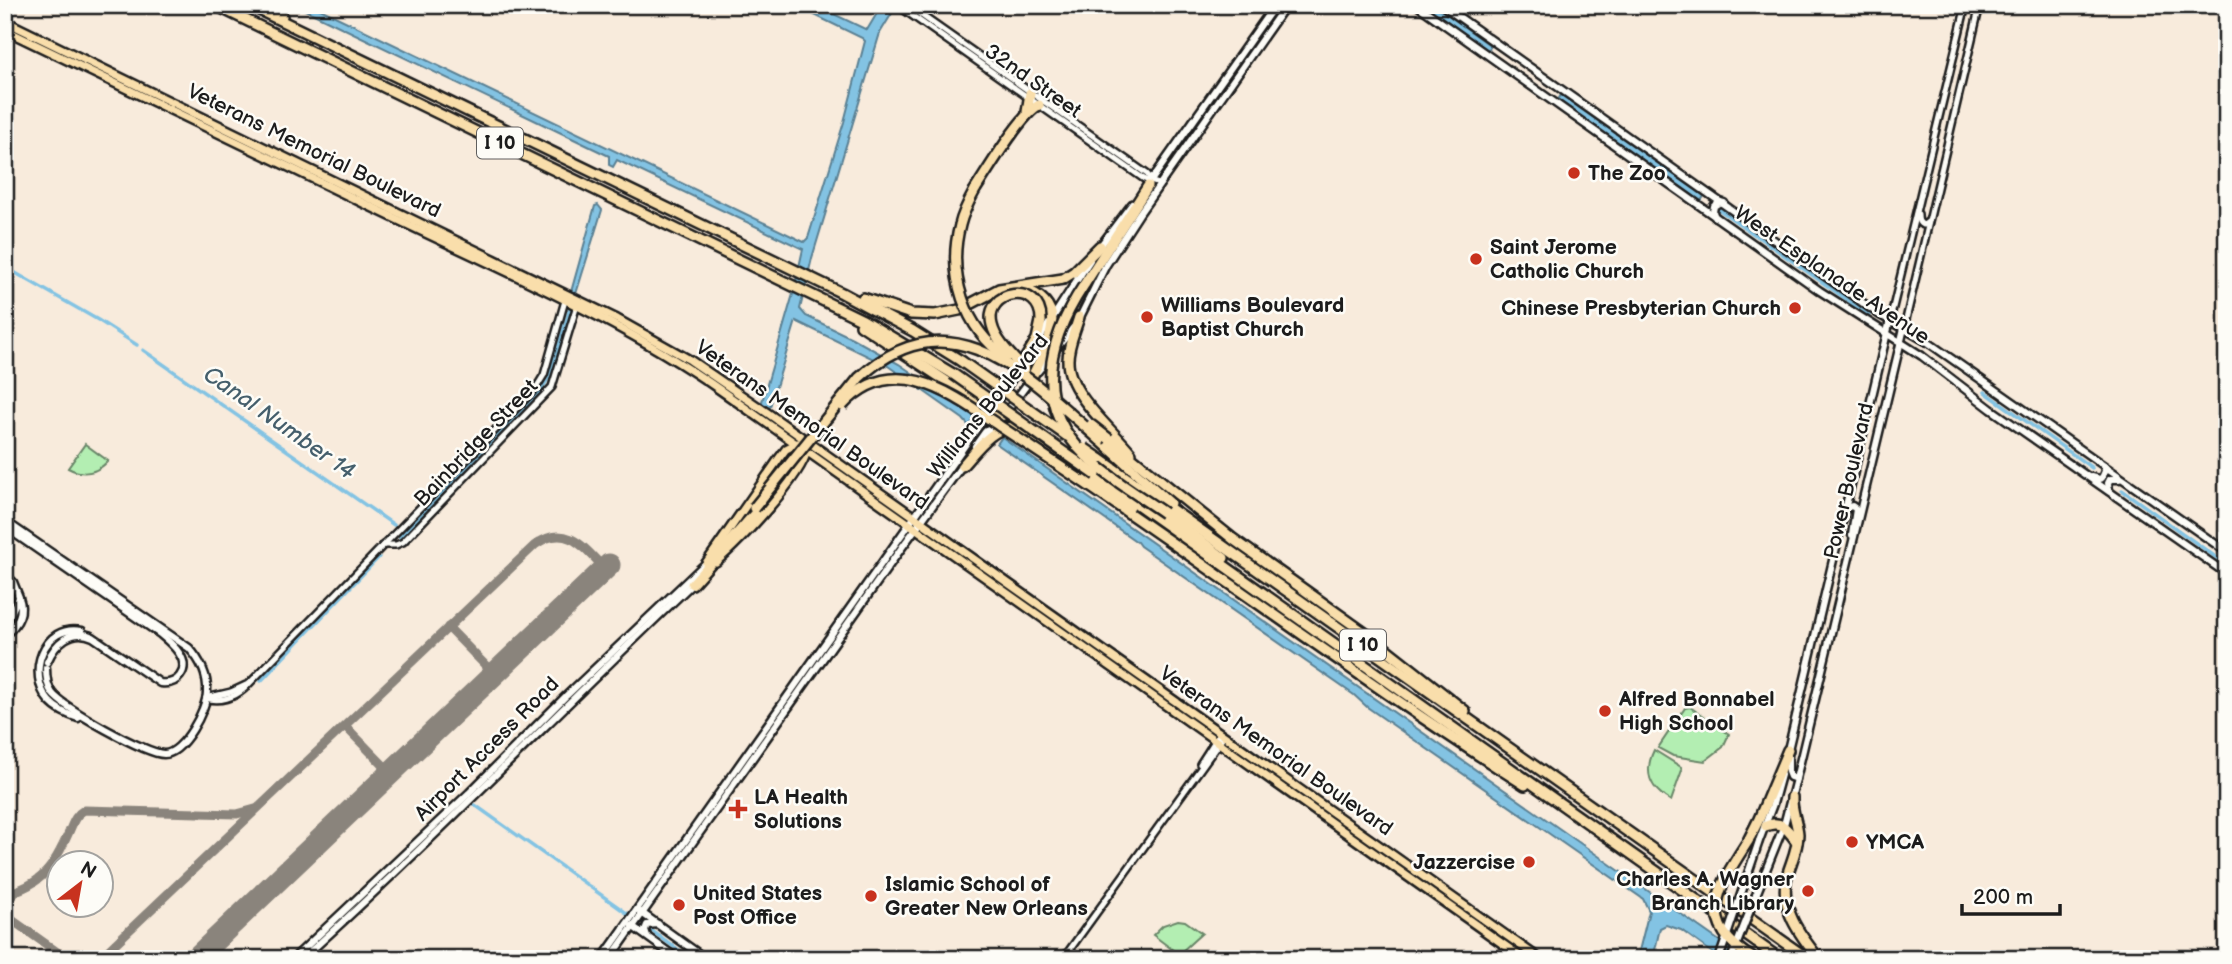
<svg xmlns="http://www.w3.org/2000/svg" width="2232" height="964" viewBox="0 0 2232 964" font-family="'Balsamiq Sans',sans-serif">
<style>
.green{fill:#b3eeb2;stroke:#688567;stroke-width:2}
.water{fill:#83c3e3;stroke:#5a8093;stroke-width:2}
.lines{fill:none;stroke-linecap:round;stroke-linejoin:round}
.canal{stroke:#83c3e3;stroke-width:3.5}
.taxiway{stroke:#8a847c;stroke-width:9}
.runway{stroke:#8a847c;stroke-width:23}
.tertiary-casing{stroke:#1c1c1c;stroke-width:10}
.secondary-casing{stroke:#1c1c1c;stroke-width:11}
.primary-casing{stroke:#1c1c1c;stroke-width:12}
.motorway-casing{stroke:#1c1c1c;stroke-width:14}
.tertiary{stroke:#fdfcf7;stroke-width:5}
.secondary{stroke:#fdfcf7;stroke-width:6}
.primary{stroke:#f9deab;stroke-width:7}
.motorway{stroke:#f9deab;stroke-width:9}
.secondary-bridge-casing{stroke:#1c1c1c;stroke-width:11;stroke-linecap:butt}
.motorway-bridge-casing{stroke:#1c1c1c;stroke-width:14;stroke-linecap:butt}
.secondary-bridge{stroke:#fdfcf7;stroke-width:6}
.motorway-bridge{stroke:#f9deab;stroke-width:9}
.poi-dot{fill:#c8321e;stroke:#fdfcf7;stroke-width:2.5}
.labels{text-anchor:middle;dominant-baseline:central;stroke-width:5;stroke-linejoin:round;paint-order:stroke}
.shield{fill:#fdfcf7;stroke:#605f5e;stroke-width:2}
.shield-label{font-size:19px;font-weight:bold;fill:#1c1c1c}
.street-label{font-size:21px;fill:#1c1c1c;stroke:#fdfcf7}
.poi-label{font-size:21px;font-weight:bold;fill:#1c1c1c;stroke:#fdfcf7;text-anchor:start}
.water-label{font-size:23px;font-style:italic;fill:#455f6c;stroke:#fdfcf7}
</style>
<rect width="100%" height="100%" fill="#f8ebdc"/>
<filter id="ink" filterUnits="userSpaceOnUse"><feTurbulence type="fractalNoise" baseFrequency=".0143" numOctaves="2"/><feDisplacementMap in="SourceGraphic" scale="14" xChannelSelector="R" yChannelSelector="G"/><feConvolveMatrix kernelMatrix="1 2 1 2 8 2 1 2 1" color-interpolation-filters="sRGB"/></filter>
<g filter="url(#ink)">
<!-- green -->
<g class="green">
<path d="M85,444L108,461C97,473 83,476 68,468Z"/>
<polygon points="1690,707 1729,734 1723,747 1705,761 1673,756 1658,748 1685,708"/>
<path d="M1654,750L1681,767L1682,770L1671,801C1650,789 1643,773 1654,750Z"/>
<polygon points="1178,920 1185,921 1202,933 1180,953 1177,953 1153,935 1163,925"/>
</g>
<!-- water -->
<g class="water">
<polygon points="295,5 312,5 804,242 808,238 844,122 865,41 862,38 794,5 815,5 867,30 882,5 897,5 880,33 812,258 800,309 806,316 852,338 899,364 976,417 969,426 963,419 888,366 796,321 769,410 761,405 793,294 803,249 617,160 613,167 609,165 609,156"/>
<polygon points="1422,5 1434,5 1491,46 1488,50 1485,49"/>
<polygon points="1561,95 1704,196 1701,201 1561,102 1558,100"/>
<polygon points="598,205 602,210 576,294 571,292 595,206"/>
<polygon points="1002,437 1745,959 1721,959 1681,930 1666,925 1660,928 1653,959 1637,959 1649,911 1643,899 1367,707 1354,695 1140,546 1137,542 997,444"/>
</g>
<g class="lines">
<!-- canal -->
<g class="canal">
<polyline points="1717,208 1869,315"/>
<polyline points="5,267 98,320 137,345"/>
<polyline points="143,350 394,525"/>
<polyline points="1985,392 2092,468"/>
<polyline points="2122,490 2224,563"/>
<polyline points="400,537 542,389 550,375 570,308"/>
<polyline points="261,681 379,557"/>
<polyline points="475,805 628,914"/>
<polyline points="652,931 691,959"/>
</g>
<!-- taxiway -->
<g class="taxiway">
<polyline points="448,627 494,674"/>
<polyline points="345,726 391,773"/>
<path d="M5,894C43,885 54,866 69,832C73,823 75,815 84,810L237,814L255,809"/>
<polyline points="5,915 67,959"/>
<path d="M11,919C5,909 6,899 16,892"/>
<path d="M99,959L535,545C566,522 584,547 605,569"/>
</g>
<!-- runway -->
<polyline class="runway" points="195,959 609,565"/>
<!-- tertiary casing -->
<g class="tertiary-casing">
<g id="tertiary">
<polyline points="897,5 1144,179 1159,184"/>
<polyline points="907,5 1147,174 1152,180"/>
<path d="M1918,214C1918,219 1918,224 1924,225L1929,221"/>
<polyline points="1890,320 1966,5"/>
<polyline points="1904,328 1980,5"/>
<polyline points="383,545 396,545 403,542 552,387 577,305"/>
<path d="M206,698C219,703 235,697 244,689L536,388L544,375L566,297"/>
<polyline points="206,698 231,692 246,685"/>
<polyline points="1200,764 1220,733"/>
<polyline points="1063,959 1224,736"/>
</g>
</g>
<!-- secondary casing -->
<g class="secondary-casing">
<g id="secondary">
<polyline points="1417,5 1820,291 1922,356 1991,409 2227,574"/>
<polyline points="1442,5 1880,315 1929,343 2227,552"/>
<polyline points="1146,188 1275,5"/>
<polyline points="1715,217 1713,212 1714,206 1720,202 1724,203"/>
<polyline points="1098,249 1132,204"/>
<polyline points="1079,319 1106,265 1139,214 1286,5"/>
<polyline points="1039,339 1090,260"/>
<polyline points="1038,371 1073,328"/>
<polyline points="993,406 1019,369"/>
<polyline points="975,446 985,432 1004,415 1031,379"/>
<polyline points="2091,477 2098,479 2102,478 2105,471 2104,466"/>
<polyline points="2109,491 2108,483 2110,479 2119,479"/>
<polyline points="1846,508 1852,506 1856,509 1852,535"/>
<path d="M5,521L189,648C200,660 208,676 207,692C207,709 183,754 164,754C146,754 63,708 52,693C47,686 46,677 46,668"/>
<path d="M5,527L160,634C171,643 192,660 180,676C175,683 168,684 160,683L93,637C72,627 55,643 47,662"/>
<polyline points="5,575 13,582 19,597 5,625"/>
<path d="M5,635C17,625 25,613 19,598"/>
<path d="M78,718C67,714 57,710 49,701C26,674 43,623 82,631"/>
<polyline points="1788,751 1788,772 1790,777 1796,779"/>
<polyline points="1787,754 1890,320"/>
<polyline points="1759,841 1773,804 1781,775"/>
<polyline points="1756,895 1784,825 1796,779 1904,328"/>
<polyline points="639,911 706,959"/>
<polyline points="632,926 678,959"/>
<polyline points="647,936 645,930 647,925 658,924"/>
<polyline points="293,959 469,793 566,696 705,564"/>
<path d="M302,959C436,838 561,708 692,584"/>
<polyline points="602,959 987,414"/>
<polyline points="610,959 900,550 963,464"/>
</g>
</g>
<!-- primary casing -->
<g class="primary-casing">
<g id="primary">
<polyline points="5,21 617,319 690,360 769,414 1540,959"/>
<path d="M5,30C132,92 259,153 386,214C499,269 620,319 723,392L1524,959"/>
<path d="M716,562C738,543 802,477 807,450"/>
<polyline points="706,563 780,457 786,449 798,443"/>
</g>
</g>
<!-- motorway casing -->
<g class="motorway-casing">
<g id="motorway">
<polyline points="215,5 863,320 953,374"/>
<polyline points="249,5 842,293 913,331 961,361"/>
<polyline points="265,5 282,16"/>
<polyline points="1027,112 1030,93"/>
<path d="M975,190C988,170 1021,114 1039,105"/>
<polyline points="1084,285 1148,186"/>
<path d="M1020,287C1073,305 1048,342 1031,379"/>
<polyline points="863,298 911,314 935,315 959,310 999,289 1063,279 1074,272 1100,246"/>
<path d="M1079,317C1075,331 1068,345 1068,360C1067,393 1112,429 1131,453"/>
<polyline points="861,325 990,410 1004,415"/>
<polyline points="1025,359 1037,339 1041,321"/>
<polyline points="1109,439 1233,539 1376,641 1465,711"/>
<polyline points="1100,440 1170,503"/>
<polyline points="1100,459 1808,959"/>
<path d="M962,466C975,452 994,424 1015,428L1131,506"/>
<polyline points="1096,475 1780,959"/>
<path d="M1082,481C1230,581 1374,689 1525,785"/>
<polyline points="1164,513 1224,558"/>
<polyline points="692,584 757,511"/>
<path d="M1792,797C1791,810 1797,821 1798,834C1798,849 1791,862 1787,876C1779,908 1800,935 1819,959"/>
<path d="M1766,826C1781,819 1788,830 1797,842"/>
<polyline points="1748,841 1759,819 1788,750"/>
</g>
</g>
<!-- tertiary -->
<use href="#tertiary" class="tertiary"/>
<!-- secondary -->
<use href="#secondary" class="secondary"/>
<!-- primary -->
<use href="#primary" class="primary"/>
<!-- motorway -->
<use href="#motorway" class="motorway"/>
<!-- secondary-bridge casing -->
<g class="secondary-bridge-casing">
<g id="secondary-bridge">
<polyline points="1719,959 1759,841"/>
<polyline points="1731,959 1756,895"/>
</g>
</g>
<!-- motorway-bridge casing -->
<g class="motorway-bridge-casing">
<g id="motorway-bridge">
<path d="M975,190C969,201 963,212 960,225C947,274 964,328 1006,357"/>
<path d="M1084,285C1047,341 1032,404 1086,456C1109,478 1138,495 1164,513"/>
<polyline points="961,361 1067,436"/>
<path d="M1024,369C1013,357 996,342 992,325C983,289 1042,281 1041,321"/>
<polyline points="953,374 1096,475"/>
<path d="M842,406C894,349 952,394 1001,427C1028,445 1055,463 1082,481"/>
<polyline points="1091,425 1109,439"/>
<polyline points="1084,448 1100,459"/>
<path d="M754,508L859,378C951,293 1028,377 1100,440"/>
<path d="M1748,841C1719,886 1693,923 1754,959"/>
</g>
</g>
<!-- secondary-bridge -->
<use href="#secondary-bridge" class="secondary-bridge"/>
<!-- motorway-bridge -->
<use href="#motorway-bridge" class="motorway-bridge"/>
</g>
</g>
<!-- markers -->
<g class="poi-dot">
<circle cx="1574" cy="173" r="7"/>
<circle cx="1476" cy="259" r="7"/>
<circle cx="1795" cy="308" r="7"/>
<circle cx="1147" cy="317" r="7"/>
<circle cx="1605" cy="711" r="7"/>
<path d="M734.5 798.5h7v7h7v7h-7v7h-7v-7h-7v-7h7z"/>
<circle cx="1852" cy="842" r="7"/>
<circle cx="1529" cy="862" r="7"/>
<circle cx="1808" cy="891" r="7"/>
<circle cx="871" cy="896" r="7"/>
<circle cx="679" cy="905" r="7"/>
</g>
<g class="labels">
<!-- shield labels -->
<g class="shield">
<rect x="477" y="127.5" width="46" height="31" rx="5"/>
<rect x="1340" y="629.5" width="46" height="31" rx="5"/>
</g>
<g class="shield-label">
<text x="500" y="143">I 10</text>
<text x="1363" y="645">I 10</text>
</g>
<!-- street labels -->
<g class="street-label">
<text transform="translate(1033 81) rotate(35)">32nd Street</text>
<text transform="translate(314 151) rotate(26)">Veterans Memorial Boulevard</text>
<text transform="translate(1832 275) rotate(34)">West Esplanade Avenue</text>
<text transform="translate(988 406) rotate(-51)">Williams Boulevard</text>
<text transform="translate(812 425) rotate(35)">Veterans Memorial Boulevard</text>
<text transform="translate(476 443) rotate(-46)">Bainbridge Street</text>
<text transform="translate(1849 481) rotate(-77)">Power Boulevard</text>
<text transform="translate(487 749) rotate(-45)">Airport Access Road</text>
<text transform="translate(1276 751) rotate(35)">Veterans Memorial Boulevard</text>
</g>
<!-- poi labels -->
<g class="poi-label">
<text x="1588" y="173">The Zoo</text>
<text x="1490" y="247">Saint Jerome<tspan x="1490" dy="24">Catholic Church</tspan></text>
<text x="1161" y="305">Williams Boulevard<tspan x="1161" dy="24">Baptist Church</tspan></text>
<text x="1781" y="308" text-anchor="end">Chinese Presbyterian Church</text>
<text x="1619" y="699">Alfred Bonnabel<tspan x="1619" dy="24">High School</tspan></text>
<text x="754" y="797">LA Health<tspan x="754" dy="24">Solutions</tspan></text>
<text x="1866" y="842">YMCA</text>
<text x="1515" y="862" text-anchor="end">Jazzercise</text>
<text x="1794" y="879" text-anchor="end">Charles A. Wagner<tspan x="1794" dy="24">Branch Library</tspan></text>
<text x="885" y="884">Islamic School of<tspan x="885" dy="24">Greater New Orleans</tspan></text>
<text x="693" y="893">United States<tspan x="693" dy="24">Post Office</tspan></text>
</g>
<!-- water labels -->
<g class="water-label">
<text transform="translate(279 423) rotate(35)">Canal Number 14</text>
</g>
</g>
<!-- margin -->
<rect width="2232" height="964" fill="none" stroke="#fdfcf7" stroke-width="28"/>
<rect x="14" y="14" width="2204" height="936" fill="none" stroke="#1c1c1c" stroke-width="2.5" filter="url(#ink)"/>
<!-- north arrow -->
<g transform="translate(80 884) rotate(31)"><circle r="33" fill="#fdfcf7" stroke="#a3a29f" stroke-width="2"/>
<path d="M0-5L12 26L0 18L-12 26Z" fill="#c8321e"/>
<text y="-10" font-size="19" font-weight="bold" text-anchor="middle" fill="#1c1c1c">N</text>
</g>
<!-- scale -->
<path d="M1962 904v10h98v-10" fill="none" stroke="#1c1c1c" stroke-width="3.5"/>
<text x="1973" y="904" font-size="21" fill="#1c1c1c" stroke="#fdfcf7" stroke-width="5" paint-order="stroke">200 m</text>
</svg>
